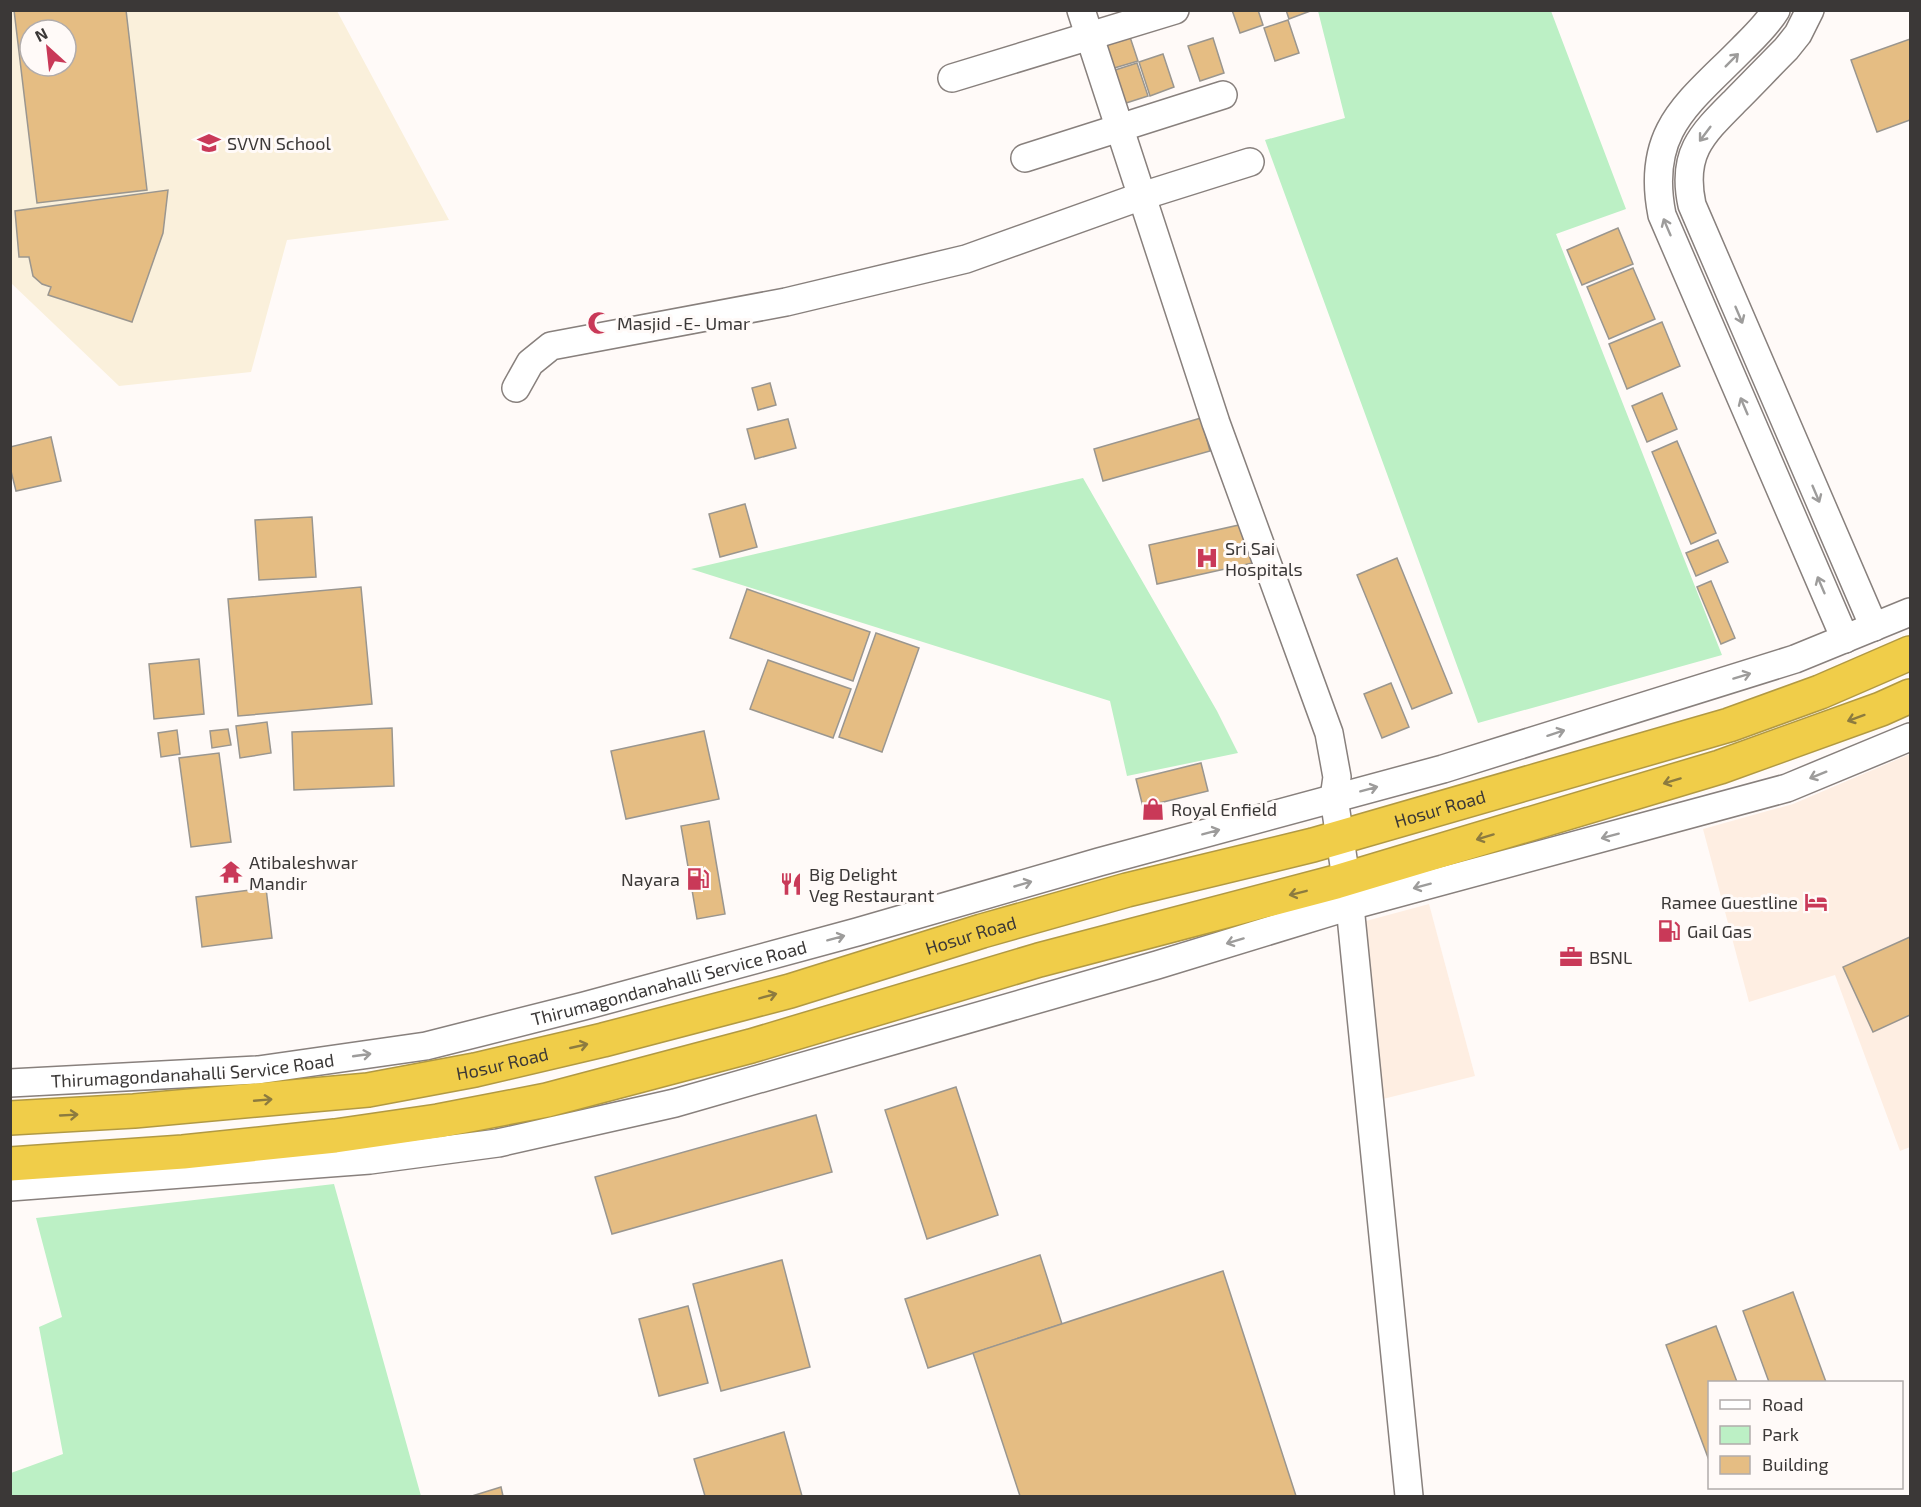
<svg xmlns="http://www.w3.org/2000/svg" width="1921" height="1507" viewBox="0 0 1921 1507" font-family="'Exo 2',sans-serif">
<style>
.commercial{fill:#feeee2}
.education{fill:#faf0db;fill-rule:evenodd}
.green{fill:#bcf0c5}
.building{fill:#e5bd83;stroke:#9a968f;stroke-width:1.5;fill-rule:evenodd}
.lines{fill:none;stroke-linecap:round;stroke-linejoin:round}
.minor-casing{stroke:#88807d;stroke-width:30}
.highway-casing{stroke:#b19943;stroke-width:36}
.minor{stroke:#fff;stroke-width:27}
.highway{stroke:#f0cd49;stroke-width:33}
.oneway{stroke:#9d9c9b}
.oneway2{stroke:#8c7b3f}
.labels{text-anchor:middle;dominant-baseline:central;stroke-width:6;stroke-linejoin:round;paint-order:stroke}
.poi-label{font-size:18px;fill:#3b3837;stroke:#fffaf8;text-anchor:start}
.street-label{font-size:18px;fill:#3b3837;stroke:#fffaf8}
</style>
<rect width="100%" height="100%" fill="#fffaf8"/>
<!-- commercial -->
<g class="commercial">
<polygon points="1910,754 1910,1147 1900,1151 1835,975 1749,1002 1703,829 1793,804"/>
<polygon points="1429,904 1475,1076 1379,1100 1351,925"/>
</g>
<!-- education -->
<path class="education" d="M10,11H337L449,220L287,240L251,372L119,386L11,283ZM30,30H66V66H30Z"/>
<!-- green -->
<g class="green">
<polygon points="1318,11 1551,11 1626,209 1556,234 1722,655 1478,723 1265,140 1345,118"/>
<polygon points="1083,478 1217,711 1238,753 1127,776 1110,701 691,569"/>
<polygon points="334,1184 421,1496 11,1496 11,1473 63,1454 39,1327 62,1317 36,1218"/>
</g>
<!-- building -->
<g class="building">
<path d="M14,10H126L147,190L37,203ZM30,30H66V66H30Z"/>
<polygon points="1232,10 1258,10 1263,25 1240,33"/>
<polygon points="1286,10 1313,10 1289,19"/>
<polygon points="1288,20 1299,53 1275,61 1264,28"/>
<polygon points="1127,28 1138,61 1111,69 1101,37"/>
<polygon points="1213,38 1224,73 1200,81 1188,46"/>
<polygon points="1910,39 1910,120 1877,132 1851,60"/>
<polygon points="1163,54 1174,87 1150,96 1139,62"/>
<polygon points="1137,63 1148,96 1123,104 1112,71"/>
<polygon points="168,190 163,233 132,322 48,295 51,287 42,284 33,276 29,257 19,257 15,211"/>
<polygon points="1618,228 1633,264 1582,285 1567,250"/>
<polygon points="1633,268 1655,319 1609,339 1587,287"/>
<polygon points="1662,322 1680,366 1627,389 1609,344"/>
<polygon points="770,383 776,405 758,410 752,388"/>
<polygon points="1662,393 1677,429 1647,442 1632,406"/>
<polygon points="1201,418 1210,451 1103,481 1094,449"/>
<polygon points="788,419 796,448 755,459 747,429"/>
<polygon points="51,437 61,481 16,491 10,467 10,447"/>
<polygon points="1677,441 1716,533 1691,544 1652,452"/>
<polygon points="745,504 757,547 720,557 709,514"/>
<polygon points="312,517 316,577 259,580 255,520"/>
<polygon points="1248,523 1257,562 1157,584 1149,545"/>
<polygon points="1718,540 1728,562 1696,576 1686,553"/>
<polygon points="1397,558 1452,693 1412,709 1357,575"/>
<polygon points="1711,581 1735,638 1721,644 1697,587"/>
<polygon points="361,587 372,704 238,716 228,599"/>
<polygon points="747,589 870,632 853,681 730,638"/>
<polygon points="876,633 919,648 882,752 839,737"/>
<polygon points="199,659 204,714 154,719 149,664"/>
<polygon points="768,660 851,689 833,738 750,709"/>
<polygon points="1391,683 1409,727 1382,738 1364,694"/>
<polygon points="267,722 271,753 240,758 236,726"/>
<polygon points="392,728 394,786 294,790 292,732"/>
<polygon points="228,729 231,745 212,748 210,731"/>
<polygon points="177,730 180,754 161,757 158,733"/>
<polygon points="704,731 719,799 626,819 611,751"/>
<polygon points="219,753 231,842 191,847 179,758"/>
<polygon points="1201,763 1208,791 1143,807 1136,779"/>
<polygon points="709,821 725,914 697,919 681,826"/>
<polygon points="266,888 272,938 202,947 196,897"/>
<polygon points="1910,937 1910,1015 1873,1032 1843,967"/>
<polygon points="956,1087 998,1215 927,1239 885,1110"/>
<polygon points="816,1115 832,1172 612,1234 595,1177"/>
<polygon points="1040,1255 1062,1324 928,1368 905,1299"/>
<polygon points="782,1260 810,1367 721,1391 693,1284"/>
<polygon points="1223,1271 1296,1496 1020,1496 973,1353"/>
<polygon points="1793,1292 1826,1382 1769,1382 1743,1311"/>
<polygon points="688,1306 708,1383 659,1396 639,1319"/>
<polygon points="1716,1326 1737,1382 1710,1382 1710,1463 1666,1345"/>
<polygon points="784,1432 802,1496 705,1496 694,1459"/>
<polygon points="501,1487 503,1496 472,1496"/>
</g>
<g class="lines">
<!-- minor casing -->
<g class="minor-casing">
<g id="minor">
<polyline points="1081,10 1216,423 1329,733 1337,777 1334,798 1350,906 1409,1496"/>
<path d="M1776,10C1767,25 1754,37 1742,49C1689,103 1645,130 1662,215L1845,639"/>
<path d="M1810,10L1798,34L1786,49C1769,66 1752,84 1735,101C1701,135 1681,154 1692,205L1874,627"/>
<polyline points="952,78 1175,10"/>
<polyline points="1025,158 1223,95"/>
<polyline points="516,388 530,363 551,346 786,302 966,259 1142,196 1250,162"/>
<path id="s1" d="M10,1083L258,1070L426,1046L584,1006L857,932L1099,862L1443,769L1795,659L1910,612"/>
<polyline points="10,1187 370,1160 498,1143 675,1103 1157,965 1350,906 1787,788 1910,737"/>
</g>
</g>
<!-- highway casing -->
<g class="highway-casing">
<g id="highway">
<path id="s2" d="M10,1118L134,1111L368,1090L475,1070L603,1040L790,991L982,931L1127,890L1313,845L1729,725L1820,692L1910,653"/>
<polyline points="10,1164 183,1152 335,1136 438,1121 547,1100 751,1046 1039,960 1336,882 1720,767 1881,709 1910,696"/>
</g>
</g>
<!-- minor -->
<use href="#minor" class="minor"/>
<!-- highway -->
<use href="#highway" class="highway"/>
</g>
<!-- one-way arrows -->
<defs><path id="oneway-shaft" d="M-6 0H5M1.5-3L5.5 0L1.5 3" fill="none" stroke-width="1.6" stroke-linecap="round" stroke-linejoin="round" transform="scale(1.5)"/></defs>
<g class="oneway">
<use href="#oneway-shaft" transform="translate(1732 60) rotate(-45)"/>
<use href="#oneway-shaft" transform="translate(1705 134) rotate(127)"/>
<use href="#oneway-shaft" transform="translate(1667 227) rotate(-113)"/>
<use href="#oneway-shaft" transform="translate(1739 315) rotate(67)"/>
<use href="#oneway-shaft" transform="translate(1744 406) rotate(-113)"/>
<use href="#oneway-shaft" transform="translate(1816 494) rotate(67)"/>
<use href="#oneway-shaft" transform="translate(1821 585) rotate(-113)"/>
<use href="#oneway-shaft" transform="translate(1742 676) rotate(-17)"/>
<use href="#oneway-shaft" transform="translate(1556 733) rotate(-18)"/>
<use href="#oneway-shaft" transform="translate(1818 775) rotate(158)"/>
<use href="#oneway-shaft" transform="translate(1369 789) rotate(-15)"/>
<use href="#oneway-shaft" transform="translate(1211 832) rotate(-15)"/>
<use href="#oneway-shaft" transform="translate(1610 836) rotate(165)"/>
<use href="#oneway-shaft" transform="translate(1023 884) rotate(-16)"/>
<use href="#oneway-shaft" transform="translate(1422 886) rotate(165)"/>
<use href="#oneway-shaft" transform="translate(836 938) rotate(-15)"/>
<use href="#oneway-shaft" transform="translate(1235 941) rotate(163)"/>
<use href="#oneway-shaft" transform="translate(362 1055) rotate(-8)"/>
</g>
<g class="oneway2">
<use href="#oneway-shaft" transform="translate(1856 718) rotate(160)"/>
<use href="#oneway-shaft" transform="translate(1672 781) rotate(163)"/>
<use href="#oneway-shaft" transform="translate(1485 837) rotate(163)"/>
<use href="#oneway-shaft" transform="translate(1298 893) rotate(166)"/>
<use href="#oneway-shaft" transform="translate(768 996) rotate(-15)"/>
<use href="#oneway-shaft" transform="translate(579 1046) rotate(-13)"/>
<use href="#oneway-shaft" transform="translate(263 1100) rotate(-5)"/>
<use href="#oneway-shaft" transform="translate(69 1115) rotate(-3)"/>
</g>
<!-- icons -->
<defs>
<g id="school-bare" transform="scale(1.8)"><path d="M0-5L7-2L0 1L-7-2ZM-4 1L0 2.5L4 1V4Q0 6-4 4Z" fill="#c93958" stroke="#fffaf8" stroke-width="2.5" paint-order="stroke"/></g>
<g id="mosque-bare" transform="scale(1.8)"><path d="M3.5-4.9A6 6 0 1 0 3.5 4.9A5 5 0 1 1 3.5-4.9Z" fill="#c93958" stroke="#fffaf8" stroke-width="2.5" paint-order="stroke"/></g>
<g id="hospital-bare" transform="scale(1.8)"><path d="M-5-5h3v3.5h4V-5h3V5h-3V1.5h-4V5h-3Z" fill="#c93958" stroke="#fffaf8" stroke-width="2.5" paint-order="stroke"/></g>
<g id="shop-bare" transform="scale(1.8)"><path d="M-5-2.5h2.3a2.7 3.5 0 0 1 5.4 0H5L5.5 6h-11ZM-1.5-2.5h3a1.5 2.3 0 0 0-3 0Z" fill="#c93958" stroke="#fffaf8" stroke-width="2.5" paint-order="stroke"/></g>
<g id="temple-bare" transform="scale(1.8)"><path d="M0-6L5-2H3V0L6.5 2.5H4V6H1.5V3h-3V6H-4V2.5H-6.5L-3 0V-2H-5Z" fill="#c93958" stroke="#fffaf8" stroke-width="2.5" paint-order="stroke"/></g>
<g id="fuel-bare" transform="scale(1.8)"><path d="M-5.5-6h7V0h2V4h1.3V-2.5L3-4.5l.8-.8L6-3V5H2.5V1h-1V6h-7ZM-4.2-4.7v3.2H.2V-4.7Z" fill="#c93958" stroke="#fffaf8" stroke-width="2.5" paint-order="stroke"/></g>
<g id="restaurant-bare" transform="scale(1.8)"><path d="M-5-6h1v4h1v-4h1v4h1v-4h1v5L-1.5 .5V6h-2V.5L-5-1ZM5-6V6H3V1.5H1.5Q1.5-4 5-6Z" fill="#c93958" stroke="#fffaf8" stroke-width="2.5" paint-order="stroke"/></g>
<g id="hotel-bare" transform="scale(1.8)"><path d="M-6-4.5h1.5V1H6V5H4.5V3h-9V5H-6ZM-4 0a1.8 1.8 0 1 1 3.6 0ZM.5 0V-2.5h3Q6-2.5 6 0Z" fill="#c93958" stroke="#fffaf8" stroke-width="2.5" paint-order="stroke"/></g>
<g id="office-bare" transform="scale(1.8)"><path d="M-6-3h4V-5.5h4V-3h4V5H-6ZM-1-4.5V-3h2v-1.5ZM-6 0V1H6V0Z" fill="#c93958" stroke="#fffaf8" stroke-width="2.5" paint-order="stroke"/></g>
</defs>
<g fill-rule="evenodd">
<use href="#school-bare" x="209" y="143"/>
<use href="#mosque-bare" x="599" y="323"/>
<use href="#hospital-bare" x="1207" y="558"/>
<use href="#shop-bare" x="1153" y="809"/>
<use href="#temple-bare" x="231" y="872"/>
<use href="#fuel-bare" x="698" y="879"/>
<use href="#restaurant-bare" x="791" y="884"/>
<use href="#hotel-bare" x="1816" y="902"/>
<use href="#fuel-bare" x="1669" y="931"/>
<use href="#office-bare" x="1571" y="957"/>
</g>
<g class="labels">
<!-- poi labels -->
<g class="poi-label">
<text x="227" y="143">SVVN School</text>
<text x="617" y="323">Masjid -E- Umar</text>
<text x="1225" y="548">Sri Sai<tspan x="1225" dy="21">Hospitals</tspan></text>
<text x="1171" y="809">Royal Enfield</text>
<text x="249" y="862">Atibaleshwar<tspan x="249" dy="21">Mandir</tspan></text>
<text x="809" y="874">Big Delight<tspan x="809" dy="21">Veg Restaurant</tspan></text>
<text x="680" y="879" text-anchor="end">Nayara</text>
<text x="1798" y="902" text-anchor="end">Ramee Guestline</text>
<text x="1687" y="931">Gail Gas</text>
<text x="1589" y="957">BSNL</text>
</g>
<!-- street labels -->
<g class="street-label">
<text stroke="none"><textPath href="#s2" startOffset="1468">Hosur Road</textPath></text>
<text stroke="none"><textPath href="#s2" startOffset="982">Hosur Road</textPath></text>
<text stroke="none"><textPath href="#s1" startOffset="669">Thirumagondanahalli Service Road</textPath></text>
<text stroke="none"><textPath href="#s2" startOffset="496">Hosur Road</textPath></text>
<text stroke="none"><textPath href="#s1" startOffset="183">Thirumagondanahalli Service Road</textPath></text>
</g>
</g>
<!-- border -->
<rect width="1921" height="1507" fill="none" stroke="#3b3837" stroke-width="24"/>
<!-- legend -->
<rect x="1708" y="1381" width="195" height="108" fill="#fffaf8" stroke="#b1acab" stroke-width="1.5"/>
<rect x="1720" y="1400" width="30" height="9" fill="#ffffff" stroke="#b1acab" stroke-width="1.5"/>
<text x="1762" y="1411" font-size="18" fill="#3b3837">Road</text>
<rect x="1720" y="1426" width="30" height="18" fill="#bcf0c5" stroke="#b1acab" stroke-width="1.5"/>
<text x="1762" y="1441" font-size="18" fill="#3b3837">Park</text>
<rect x="1720" y="1456" width="30" height="18" fill="#e5bd83" stroke="#b1acab" stroke-width="1.5"/>
<text x="1762" y="1471" font-size="18" fill="#3b3837">Building</text>
<!-- north arrow -->
<g transform="translate(48 48) rotate(333)"><circle r="28" fill="#fffaf8" stroke="#b1acab" stroke-width="1.5"/>
<path d="M0-4.5L10 22L0 15L-10 22Z" fill="#c93958"/>
<text y="-9" font-size="16" font-weight="bold" text-anchor="middle" fill="#3b3837">N</text>
</g>
</svg>
